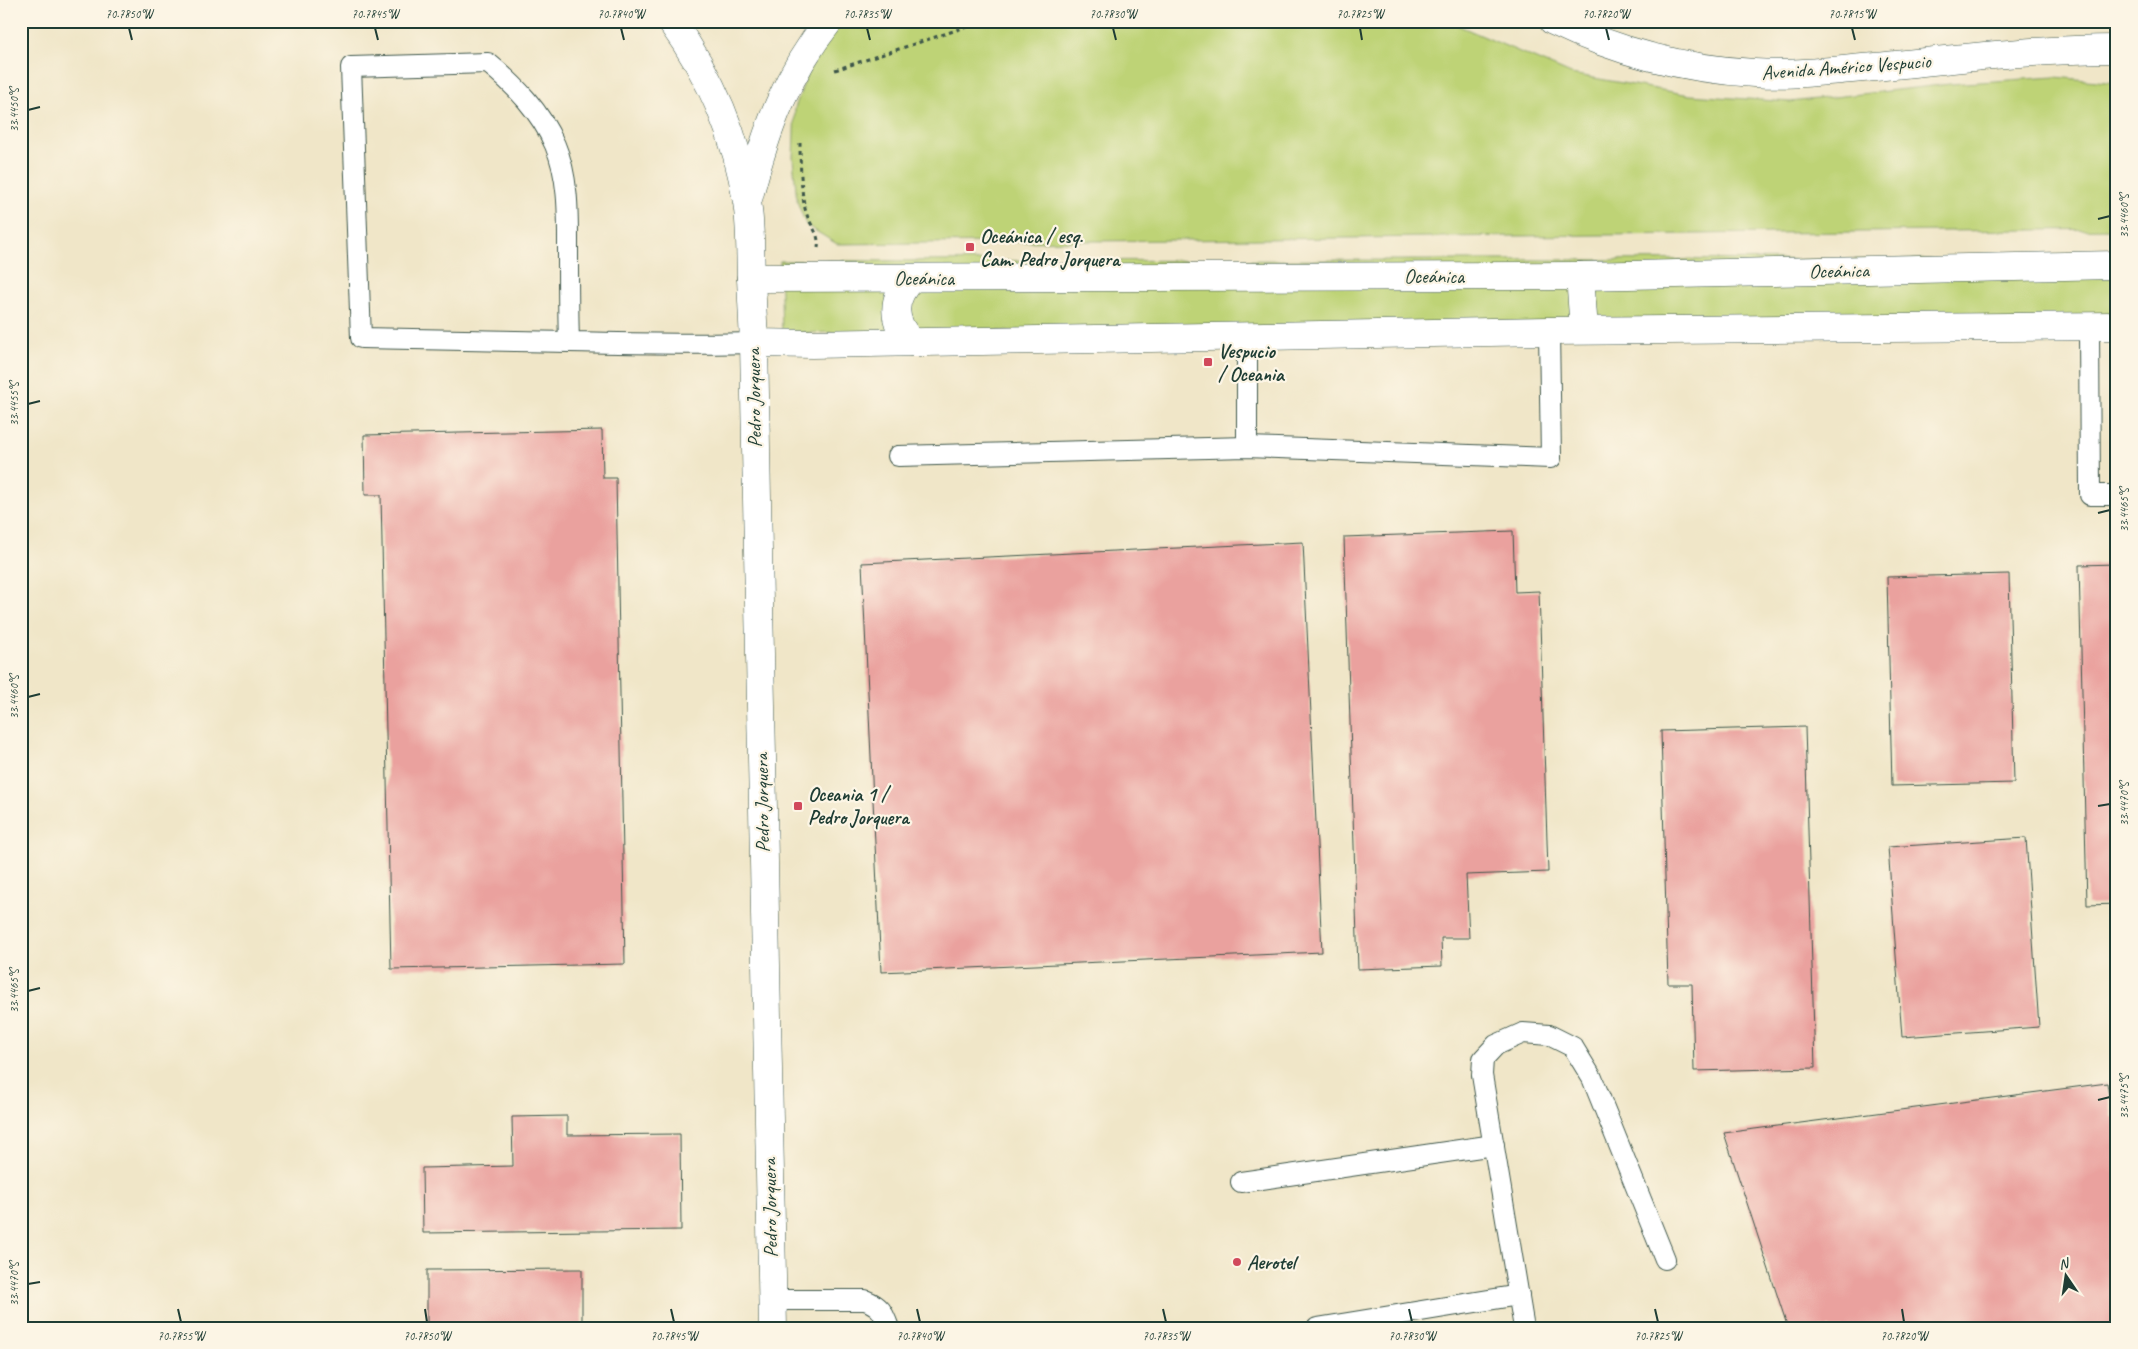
<svg xmlns="http://www.w3.org/2000/svg" width="2138" height="1349" viewBox="0 0 2138 1349" font-family="Caveat,sans-serif">
<style>
.green{fill:#bed376;stroke:#6e8855}
.building{fill:#eaa19e}
.lines{fill:none;stroke-linecap:round;stroke-linejoin:round}
.lane-casing{stroke:#3e564a;stroke-width:22}
.street-casing{stroke:#3e564a;stroke-width:29}
.primary-casing{stroke:#3e564a;stroke-width:29}
.highway-casing{stroke:#3e564a;stroke-width:29}
.path{stroke:#3e564a;stroke-width:3;stroke-dasharray:4 4;stroke-linecap:butt}
.lane{stroke:#fff;stroke-width:20}
.street{stroke:#fff;stroke-width:28}
.primary{stroke:#fff;stroke-width:28}
.highway{stroke:#fff;stroke-width:28}
.ticks{fill:none;stroke:#1f3d34;stroke-width:2}
.poi-dot{fill:#d1495b;stroke:#fcf5e5;stroke-width:2}
.labels{text-anchor:middle;dominant-baseline:central;stroke-width:4.5;stroke-linejoin:round;paint-order:stroke}
.street-label{font-size:20px;fill:#1f3d34;stroke:#fcf5e5}
.poi-label{font-size:20px;font-weight:bold;fill:#1f3d34;stroke:#fcf5e5;text-anchor:start}
.neatline{fill:none;stroke:#1f3d34;stroke-width:2}
.ticks-label{font-size:12px;text-anchor:middle;fill:#1f3d34}
</style>
<rect width="100%" height="100%" fill="#fcf5e5"/>
<filter id="ink" filterUnits="userSpaceOnUse"><feTurbulence type="fractalNoise" baseFrequency=".02" numOctaves="2"/><feDisplacementMap in="SourceGraphic" scale="10" xChannelSelector="R" yChannelSelector="G"/><feConvolveMatrix kernelMatrix="1 2 1 2 8 2 1 2 1" color-interpolation-filters="sRGB"/></filter>
<filter id="wash" filterUnits="userSpaceOnUse"><feTurbulence type="fractalNoise" baseFrequency=".0096" numOctaves="4" result="noise"/><feDisplacementMap in="SourceGraphic" scale="20" xChannelSelector="R" yChannelSelector="G"/><feGaussianBlur stdDeviation="1.12" result="paint"/><feColorMatrix in="noise" values="0 0 0 0 0 0 0 0 0 0 0 0 0 0 0 0 0 1.4 0 .05"/><feComposite in="paint" operator="in"/></filter>
<g filter="url(#wash)">
<rect width="100%" height="100%" fill="#f0e6c8"/>
<!-- green -->
<g class="green">
<polygon points="844,21 1452,21 1457,25 1571,74 1690,95 1790,102 1950,84 2055,77 2117,83 2117,229 837,244 806,225 797,201 793,158 795,108 807,74 833,31"/>
<polygon points="2117,259 2117,320 782,333 780,261"/>
</g>
<g id="blocks">
<!-- building -->
<g class="building">
<polygon points="602,430 603,478 616,478 625,964 391,969 381,495 365,495 364,435"/>
<polygon points="1513,531 1515,592 1539,591 1548,872 1466,875 1469,938 1441,938 1442,966 1358,969 1344,537"/>
<polygon points="1303,542 1322,952 881,972 862,563"/>
<polygon points="2117,564 2117,904 2087,905 2079,565"/>
<polygon points="2009,574 2014,783 1892,786 1887,577"/>
<polygon points="1805,727 1815,1068 1694,1071 1692,984 1668,984 1661,731"/>
<polygon points="2026,838 2039,1027 1902,1037 1888,847"/>
<polygon points="2107,1083 2112,1117 2117,1117 2117,1328 1788,1328 1724,1133"/>
<polygon points="567,1116 567,1135 680,1134 681,1230 423,1233 422,1168 513,1166 512,1117"/>
<polygon points="582,1269 582,1328 427,1328 427,1270"/>
</g>
</g>
</g>
<g filter="url(#ink)">
<use href="#blocks" fill-opacity="0" stroke="#3e564a" stroke-width="1"/>
<g class="lines">
<!-- lane casing -->
<g class="lane-casing">
<g id="lane">
<polyline points="2089,326 2090,495 2117,495"/>
<polyline points="1247,336 1247,447"/>
<path d="M569,342C568,311 568,281 568,250C568,215 569,178 555,145C540,111 516,86 488,63L351,67L361,338L569,342C630,343 692,345 754,343"/>
<polyline points="898,456 1247,447 1551,458 1549,331"/>
<polyline points="1241,1182 1494,1145"/>
<path d="M772,1300H865C881,1306 883,1312 889,1328"/>
<polyline points="1317,1328 1519,1295"/>
<polyline points="1524,1328 1482,1075 1483,1059 1496,1045 1523,1033 1549,1035 1573,1047 1592,1078 1665,1259"/>
</g>
</g>
<!-- street casing -->
<g class="street-casing">
<polyline id="street" points="754,343 773,1328"/>
</g>
<!-- primary casing -->
<g class="primary-casing">
<g id="primary">
<path d="M1553,21C1615,51 1685,69 1754,73C1794,76 1835,70 1875,67C1955,59 2036,49 2117,49"/>
<polyline points="2117,265 1580,276 751,278 754,343 812,344 1549,331 2117,326"/>
<polyline points="1580,276 1584,330"/>
<path d="M912,278C891,298 891,322 912,342"/>
</g>
</g>
<!-- highway casing -->
<g class="highway-casing">
<g id="highway">
<path d="M671,21C710,75 737,136 747,202C751,226 750,253 751,278"/>
<path d="M749,196C766,130 786,75 829,21"/>
</g>
</g>
<!-- path -->
<g class="path">
<polyline points="835,70 984,21"/>
<path d="M800,143C800,159 801,197 806,212C810,226 820,233 818,248"/>
</g>
<!-- lane -->
<use href="#lane" class="lane"/>
<!-- street -->
<use href="#street" class="street"/>
<!-- primary -->
<use href="#primary" class="primary"/>
<!-- highway -->
<use href="#highway" class="highway"/>
</g>
</g>
<!-- ticks -->
<path class="ticks" d="M129,28L132,40M375,28L378,40M621,28L624,40M867,28L870,40M1113,28L1116,40M1360,28L1362,40M1606,28L1609,40M1852,28L1855,40M28,110L40,107M2098,219L2110,216M28,404L40,401M2098,513L2110,510M28,697L40,694M2098,806L2110,804M28,991L40,988M2098,1100L2110,1097M28,1284L40,1282M178,1309L181,1322M425,1309L427,1322M671,1309L674,1322M917,1309L920,1322M1163,1309L1166,1322M1409,1309L1412,1322M1655,1309L1658,1322M1902,1309L1904,1322"/>
<!-- markers -->
<g class="poi-dot">
<rect x="965" y="242" width="10" height="10" rx="2.5"/>
<rect x="1203" y="357" width="10" height="10" rx="2.5"/>
<rect x="793" y="801" width="10" height="10" rx="2.5"/>
<circle cx="1237" cy="1262" r="5"/>
</g>
<g class="labels">
<!-- street labels -->
<g class="street-label">
<text transform="translate(1846 67) rotate(-4)">Avenida Américo Vespucio</text>
<text transform="translate(1839 271) rotate(-1)">Oceánica</text>
<text x="1434" y="276">Oceánica</text>
<text x="924" y="278">Oceánica</text>
<text transform="translate(754 398) rotate(-91)">Pedro Jorquera</text>
<text transform="translate(762 803) rotate(-91)">Pedro Jorquera</text>
<text transform="translate(770 1208) rotate(-91)">Pedro Jorquera</text>
</g>
<!-- poi labels -->
<g class="poi-label">
<text x="980" y="236">Oceánica / esq.<tspan x="980" dy="23">Cam. Pedro Jorquera</tspan></text>
<text x="1218" y="351">Vespucio<tspan x="1218" dy="23">/ Oceania</tspan></text>
<text x="808" y="794">Oceania 1 /<tspan x="808" dy="23">Pedro Jorquera</tspan></text>
<text x="1247" y="1262">Aerotel</text>
</g>
</g>
<!-- margin -->
<rect width="2138" height="1349" fill="none" stroke="#fcf5e5" stroke-width="55"/>
<!-- north arrow -->
<g transform="translate(2066 1276) rotate(347)" stroke="#fcf5e5" stroke-width="4" paint-order="stroke">
<path d="M0-4L9 19L0 12L-9 19Z" fill="#1f3d34"/>
<text y="-8" font-size="14" font-weight="bold" text-anchor="middle" fill="#1f3d34">N</text>
</g>
<rect x="28" y="28" width="2082" height="1294" class="neatline"/>
<g class="ticks-label">
<text x="129" y="18">70.7850°W</text>
<text x="375" y="18">70.7845°W</text>
<text x="621" y="18">70.7840°W</text>
<text x="867" y="18">70.7835°W</text>
<text x="1113" y="18">70.7830°W</text>
<text x="1360" y="18">70.7825°W</text>
<text x="1606" y="18">70.7820°W</text>
<text x="1852" y="18">70.7815°W</text>
<text transform="translate(14 110) rotate(-90)" y="4">33.4450°S</text>
<text transform="translate(2124 216) rotate(-90)" y="4">33.4460°S</text>
<text transform="translate(14 404) rotate(-90)" y="4">33.4455°S</text>
<text transform="translate(2124 510) rotate(-90)" y="4">33.4465°S</text>
<text transform="translate(14 697) rotate(-90)" y="4">33.4460°S</text>
<text transform="translate(2124 804) rotate(-90)" y="4">33.4470°S</text>
<text transform="translate(14 991) rotate(-90)" y="4">33.4465°S</text>
<text transform="translate(2124 1097) rotate(-90)" y="4">33.4475°S</text>
<text transform="translate(14 1284) rotate(-90)" y="4">33.4470°S</text>
<text x="181" y="1340">70.7855°W</text>
<text x="427" y="1340">70.7850°W</text>
<text x="674" y="1340">70.7845°W</text>
<text x="920" y="1340">70.7840°W</text>
<text x="1166" y="1340">70.7835°W</text>
<text x="1412" y="1340">70.7830°W</text>
<text x="1658" y="1340">70.7825°W</text>
<text x="1904" y="1340">70.7820°W</text>
</g>
</svg>
